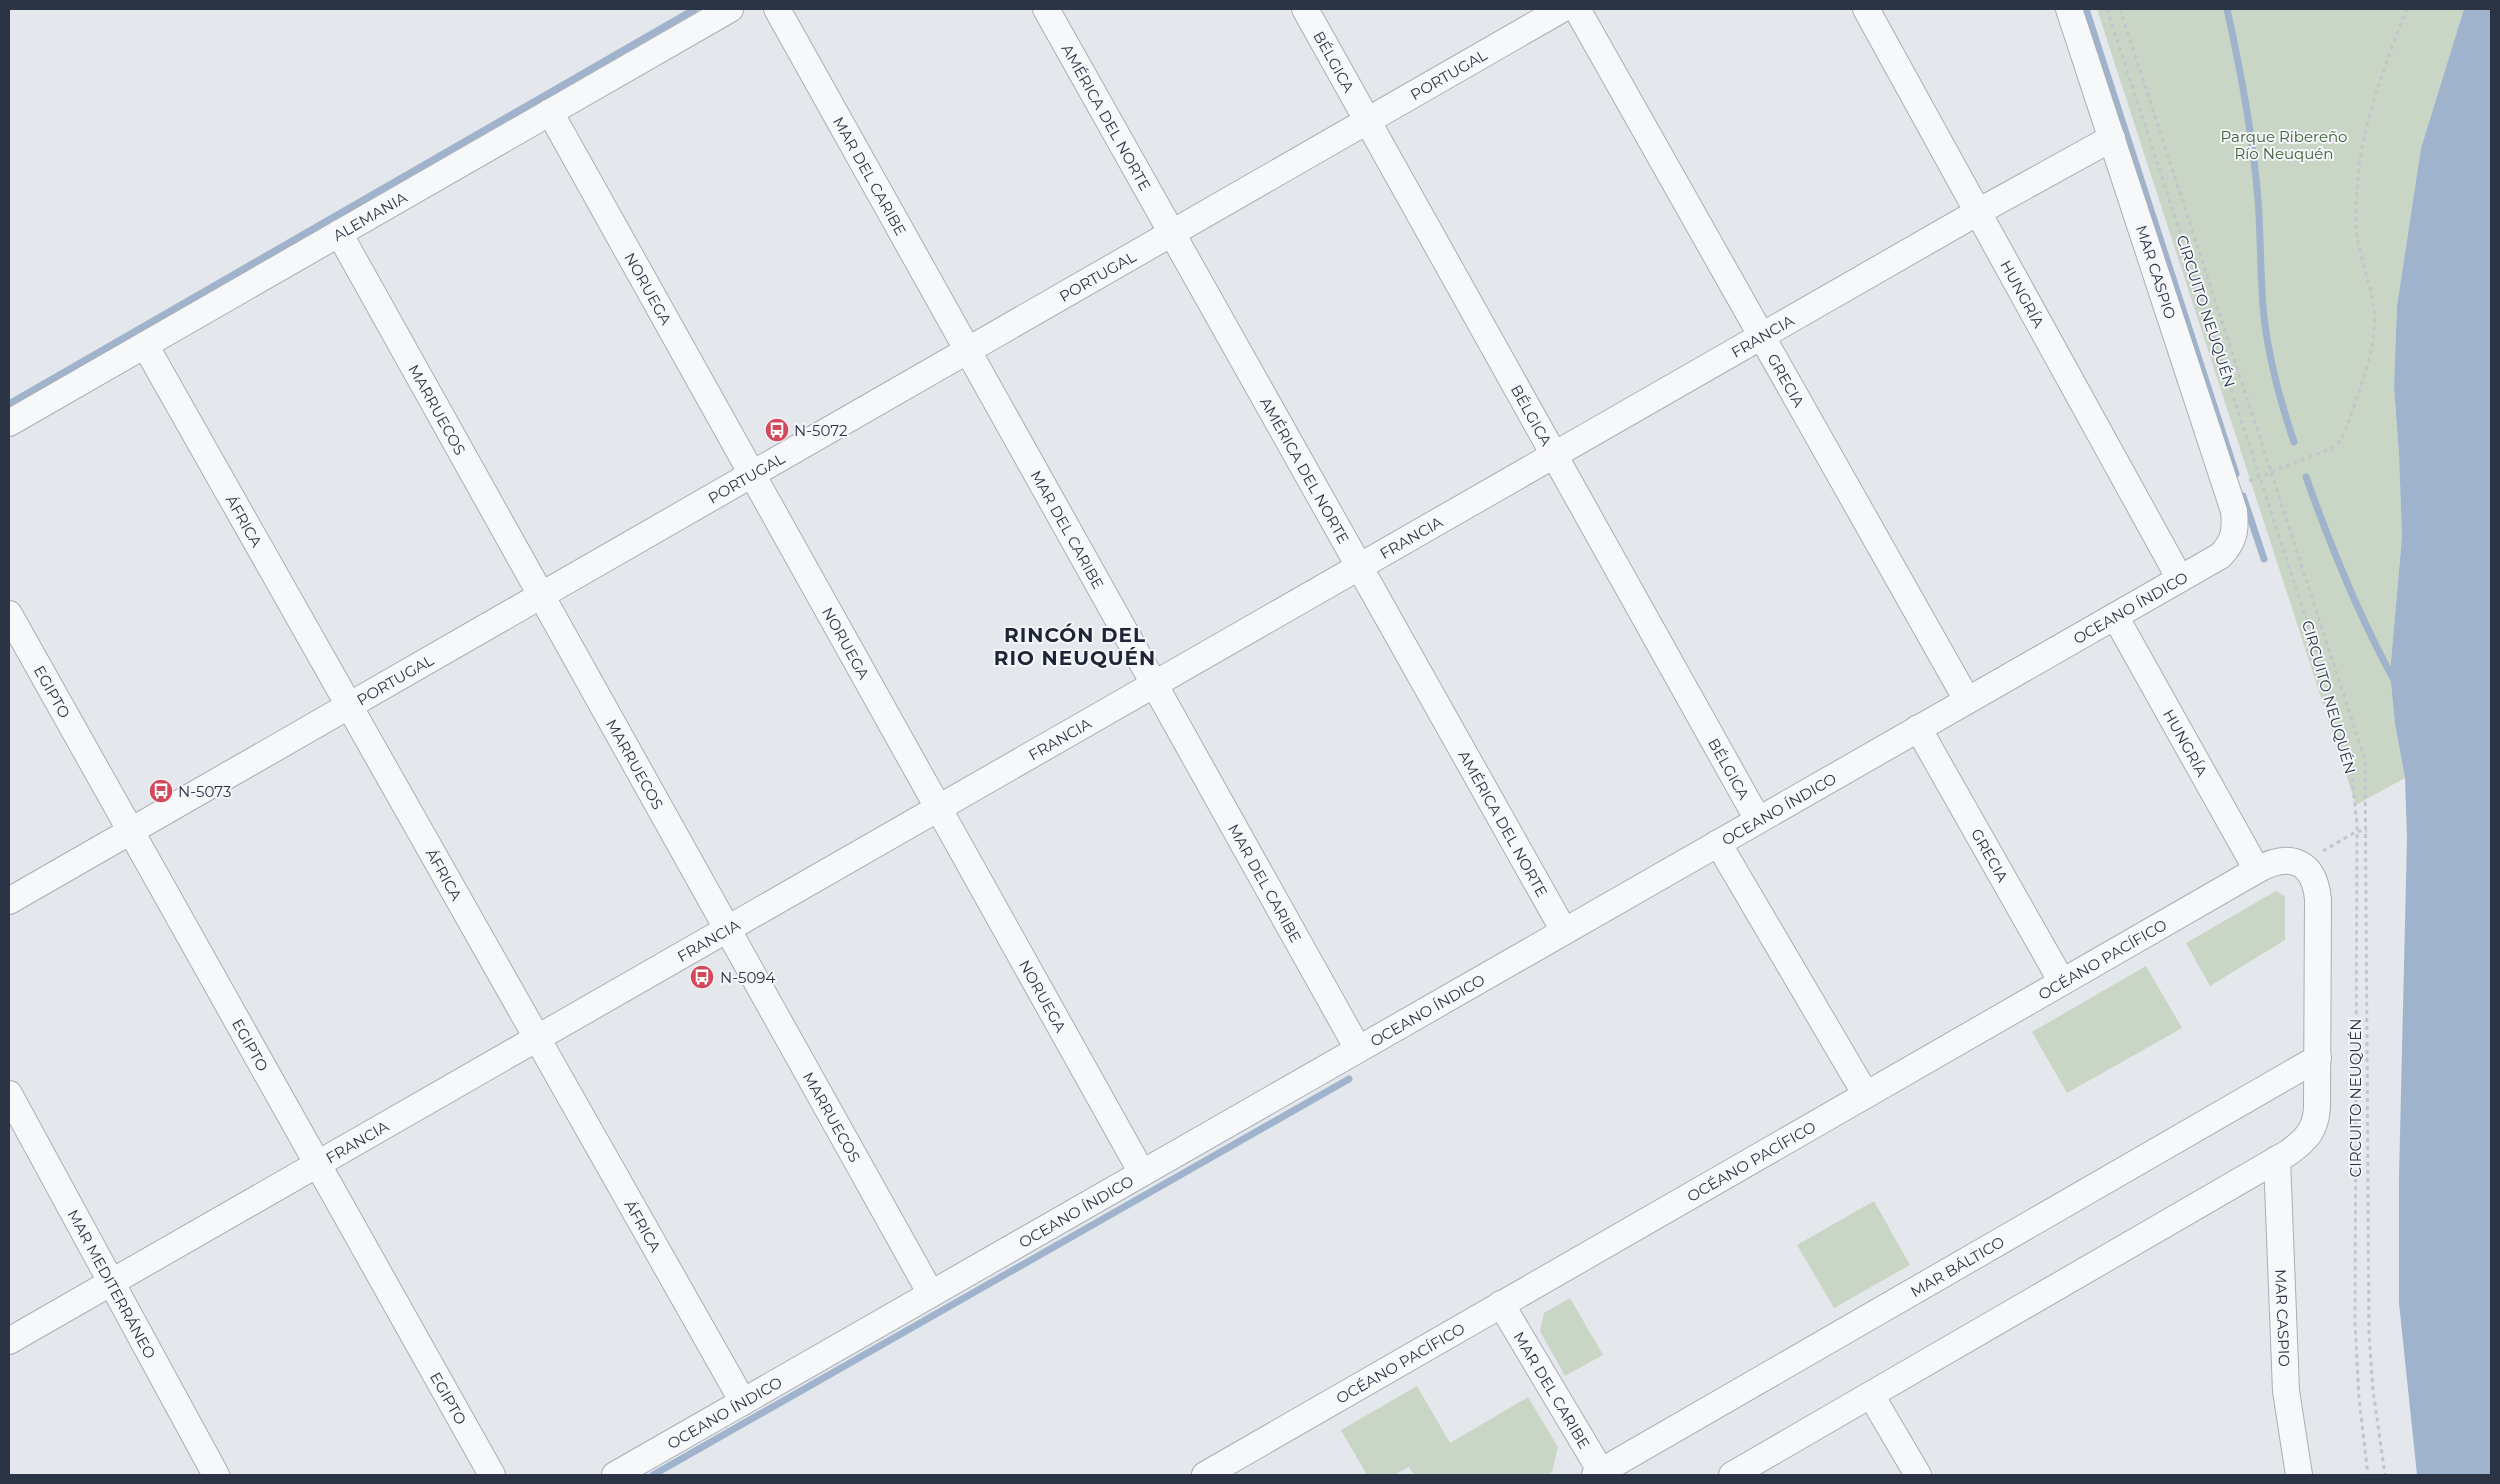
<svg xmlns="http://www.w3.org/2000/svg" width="2500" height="1484" viewBox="0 0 2500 1484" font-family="Montserrat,sans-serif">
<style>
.green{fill:#c9d6c5}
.water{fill:#9fb4cc}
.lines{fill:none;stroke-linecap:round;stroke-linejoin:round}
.stream{stroke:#9fb4cc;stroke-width:7}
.minor-casing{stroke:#a9aeb7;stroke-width:28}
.path{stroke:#c2c5cb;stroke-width:3;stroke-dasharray:4 4;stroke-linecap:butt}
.minor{stroke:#f7f8fa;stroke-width:26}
.labels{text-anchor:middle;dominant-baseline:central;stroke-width:4;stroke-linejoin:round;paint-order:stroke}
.street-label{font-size:15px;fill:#2b3445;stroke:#f4f6f9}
.park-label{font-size:15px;fill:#3f6138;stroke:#f4f6f9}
.poi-label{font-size:15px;fill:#2b3445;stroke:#f4f6f9;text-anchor:start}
.district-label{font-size:20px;font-weight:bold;letter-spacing:1px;fill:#1d2536;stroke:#f4f6f9}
</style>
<rect width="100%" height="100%" fill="#e4e7ec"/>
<!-- green -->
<g class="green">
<polygon points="2097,9 2464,9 2421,148 2397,306 2394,387 2399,455 2402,536 2390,673 2395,724 2405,778 2356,805"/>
<polygon points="2276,891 2285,896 2285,940 2210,986 2186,943"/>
<polygon points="2146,966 2182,1028 2067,1093 2032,1032"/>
<polygon points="1874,1201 1910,1265 1834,1308 1797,1245"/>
<polygon points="1570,1298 1603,1355 1565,1376 1540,1331 1544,1313"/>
<polygon points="1417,1386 1450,1443 1528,1397 1558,1447 1552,1472 1546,1475 1414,1475 1409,1467 1394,1475 1367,1475 1341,1430"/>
</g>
<!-- water -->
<polygon class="water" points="2464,9 2491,9 2491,1475 2417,1475 2399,1303 2399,1177 2407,838 2405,778 2395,724 2390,673 2402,536 2399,455 2394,387 2397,306 2421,148"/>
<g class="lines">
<!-- stream -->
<g class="stream">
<polyline points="2086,9 2236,474"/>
<path d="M2227,9C2241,72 2253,135 2258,200C2261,238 2260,278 2264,317C2269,360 2280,401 2294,442"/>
<polyline points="9,404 695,9"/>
<path d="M2306,477C2331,547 2358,615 2394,680"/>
<polyline points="2243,496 2264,559"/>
<polyline points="653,1475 1349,1079"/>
</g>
<!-- minor casing -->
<g class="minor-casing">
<g id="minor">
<path id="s1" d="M777,9L1358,1049"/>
<path id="s2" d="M1046,9L1564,931"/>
<path id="s3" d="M1305,9L1758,820"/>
<path id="s4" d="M1577,9L1967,700"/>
<path id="s5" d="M1866,9L2180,579"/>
<path id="s6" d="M550,112L1142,1173"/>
<path id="s7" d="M339,233L931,1294"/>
<path id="s8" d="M145,345L743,1402"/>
<path id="s9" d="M9,423L730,9"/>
<path id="s10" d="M9,614L492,1475"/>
<path id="s11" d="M2115,616L2257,870"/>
<path id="s12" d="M1918,728L2062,982"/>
<polyline points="1718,843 1866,1095"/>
<path id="s13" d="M9,901L1562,9"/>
<path id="s14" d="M9,1094L216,1475"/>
<path id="s15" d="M2277,1159L2286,1391L2299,1475"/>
<path id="s16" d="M1501,1304L1603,1475"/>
<path id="s17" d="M9,1341L1978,212L2112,138"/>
<polyline points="1871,1395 1918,1475"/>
<path id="s18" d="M615,1475L2220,556C2234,542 2236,531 2234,511L2069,9"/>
<path id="s19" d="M1205,1475L2257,870C2289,852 2314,860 2318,899L2317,1107C2316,1130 2306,1140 2288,1153L1732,1475"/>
<path id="s20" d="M1595,1475L2318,1058"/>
</g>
</g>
<!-- path -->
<g class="path">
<polyline points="2107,9 2336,711 2350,760 2357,824 2355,1323 2359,1399 2368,1475"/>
<polyline points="2120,9 2365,760 2369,1335 2373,1390 2385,1475"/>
<path d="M2249,481L2332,448L2340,441L2345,432C2356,399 2371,364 2374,330C2378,295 2359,263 2356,229C2355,217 2356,204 2357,191C2359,131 2385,64 2407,9"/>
<polyline points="2323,851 2357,831 2367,831"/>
</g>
<!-- minor -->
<use href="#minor" class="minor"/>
</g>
<!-- icons -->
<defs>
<g id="bus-disc" transform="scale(1.25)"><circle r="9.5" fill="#d1495b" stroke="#f4f6f9"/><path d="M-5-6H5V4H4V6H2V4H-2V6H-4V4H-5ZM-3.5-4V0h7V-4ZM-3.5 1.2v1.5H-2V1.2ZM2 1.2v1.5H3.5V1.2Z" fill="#fff"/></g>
</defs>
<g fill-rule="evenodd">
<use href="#bus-disc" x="777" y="430"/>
<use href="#bus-disc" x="161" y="791"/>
<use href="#bus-disc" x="702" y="977"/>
</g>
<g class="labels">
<!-- street labels -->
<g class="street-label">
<text stroke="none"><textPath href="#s3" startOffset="60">BÉLGICA</textPath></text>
<text stroke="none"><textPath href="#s13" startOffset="1660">PORTUGAL</textPath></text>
<text stroke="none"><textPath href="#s2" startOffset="124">AMÉRICA DEL NORTE</textPath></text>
<text stroke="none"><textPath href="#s1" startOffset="191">MAR DEL CARIBE</textPath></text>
<text stroke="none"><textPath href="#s9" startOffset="416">ALEMANIA</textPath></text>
<text transform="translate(2156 272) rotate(72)">MAR CASPIO</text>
<text stroke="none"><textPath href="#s13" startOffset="1255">PORTUGAL</textPath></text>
<text stroke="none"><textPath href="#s6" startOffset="202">NORUEGA</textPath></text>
<text stroke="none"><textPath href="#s5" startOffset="325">HUNGRÍA</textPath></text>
<text transform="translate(2206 311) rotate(72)">CIRCUITO NEUQUÉN</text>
<text stroke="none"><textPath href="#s17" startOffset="2021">FRANCIA</textPath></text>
<text stroke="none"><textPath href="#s4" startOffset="426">GRECIA</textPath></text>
<text stroke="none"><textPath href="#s7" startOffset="202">MARRUECOS</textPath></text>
<text stroke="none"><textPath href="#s3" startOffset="465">BÉLGICA</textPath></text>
<text stroke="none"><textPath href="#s2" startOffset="529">AMÉRICA DEL NORTE</textPath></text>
<text stroke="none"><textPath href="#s13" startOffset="850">PORTUGAL</textPath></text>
<text stroke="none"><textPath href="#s8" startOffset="202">ÁFRICA</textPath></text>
<text stroke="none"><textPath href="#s1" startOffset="596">MAR DEL CARIBE</textPath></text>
<text stroke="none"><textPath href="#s17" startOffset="1616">FRANCIA</textPath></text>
<text stroke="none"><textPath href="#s18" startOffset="1746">OCEANO ÍNDICO</textPath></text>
<text stroke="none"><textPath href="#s6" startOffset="608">NORUEGA</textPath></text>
<text stroke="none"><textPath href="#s13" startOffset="445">PORTUGAL</textPath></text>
<text stroke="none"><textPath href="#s10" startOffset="89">EGIPTO</textPath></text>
<text transform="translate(2329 697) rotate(74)">CIRCUITO NEUQUÉN</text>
<text stroke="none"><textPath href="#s17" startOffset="1211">FRANCIA</textPath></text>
<text stroke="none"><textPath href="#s11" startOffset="145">HUNGRÍA</textPath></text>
<text stroke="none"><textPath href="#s7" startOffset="608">MARRUECOS</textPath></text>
<text stroke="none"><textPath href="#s3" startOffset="870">BÉLGICA</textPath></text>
<text stroke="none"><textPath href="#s18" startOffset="1341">OCEANO ÍNDICO</textPath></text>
<text stroke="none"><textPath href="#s2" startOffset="934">AMÉRICA DEL NORTE</textPath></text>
<text stroke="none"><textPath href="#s12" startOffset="146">GRECIA</textPath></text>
<text stroke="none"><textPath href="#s8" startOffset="608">ÁFRICA</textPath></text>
<text stroke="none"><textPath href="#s1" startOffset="1001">MAR DEL CARIBE</textPath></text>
<text stroke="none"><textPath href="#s17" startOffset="806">FRANCIA</textPath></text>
<text stroke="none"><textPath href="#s19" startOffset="1035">OCÉANO PACÍFICO</textPath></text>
<text stroke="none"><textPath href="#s6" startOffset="1012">NORUEGA</textPath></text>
<text stroke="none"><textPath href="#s18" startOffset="936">OCEANO ÍNDICO</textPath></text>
<text stroke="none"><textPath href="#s10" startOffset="494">EGIPTO</textPath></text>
<text transform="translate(2355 1098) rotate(-90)">CIRCUITO NEUQUÉN</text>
<text stroke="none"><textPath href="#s7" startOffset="1012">MARRUECOS</textPath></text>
<text stroke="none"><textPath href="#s17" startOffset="401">FRANCIA</textPath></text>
<text stroke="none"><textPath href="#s19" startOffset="630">OCÉANO PACÍFICO</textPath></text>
<text stroke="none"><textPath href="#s18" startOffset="531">OCEANO ÍNDICO</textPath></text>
<text stroke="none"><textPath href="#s8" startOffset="1012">ÁFRICA</textPath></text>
<text stroke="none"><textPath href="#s20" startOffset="418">MAR BÁLTICO</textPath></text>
<text stroke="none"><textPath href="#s14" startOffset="216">MAR MEDITERRÁNEO</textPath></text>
<text stroke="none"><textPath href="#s15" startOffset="159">MAR CASPIO</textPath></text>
<text stroke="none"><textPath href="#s19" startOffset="225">OCÉANO PACÍFICO</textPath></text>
<text stroke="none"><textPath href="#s16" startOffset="100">MAR DEL CARIBE</textPath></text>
<text stroke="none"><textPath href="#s10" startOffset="899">EGIPTO</textPath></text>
<text stroke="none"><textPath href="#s18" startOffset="126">OCEANO ÍNDICO</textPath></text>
</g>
<!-- park labels -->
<g class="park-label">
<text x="2284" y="136">Parque Ribereño<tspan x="2284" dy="17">Río Neuquén</tspan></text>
</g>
<!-- poi labels -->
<g class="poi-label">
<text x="794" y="430">N-5072</text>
<text x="178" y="791">N-5073</text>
<text x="720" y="977">N-5094</text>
</g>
<!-- district labels -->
<g class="district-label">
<text x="1075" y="635">RINCÓN DEL<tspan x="1075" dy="23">RIO NEUQUÉN</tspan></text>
</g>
</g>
<!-- border -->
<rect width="2500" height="1484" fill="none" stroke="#2b3445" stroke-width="20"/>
</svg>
